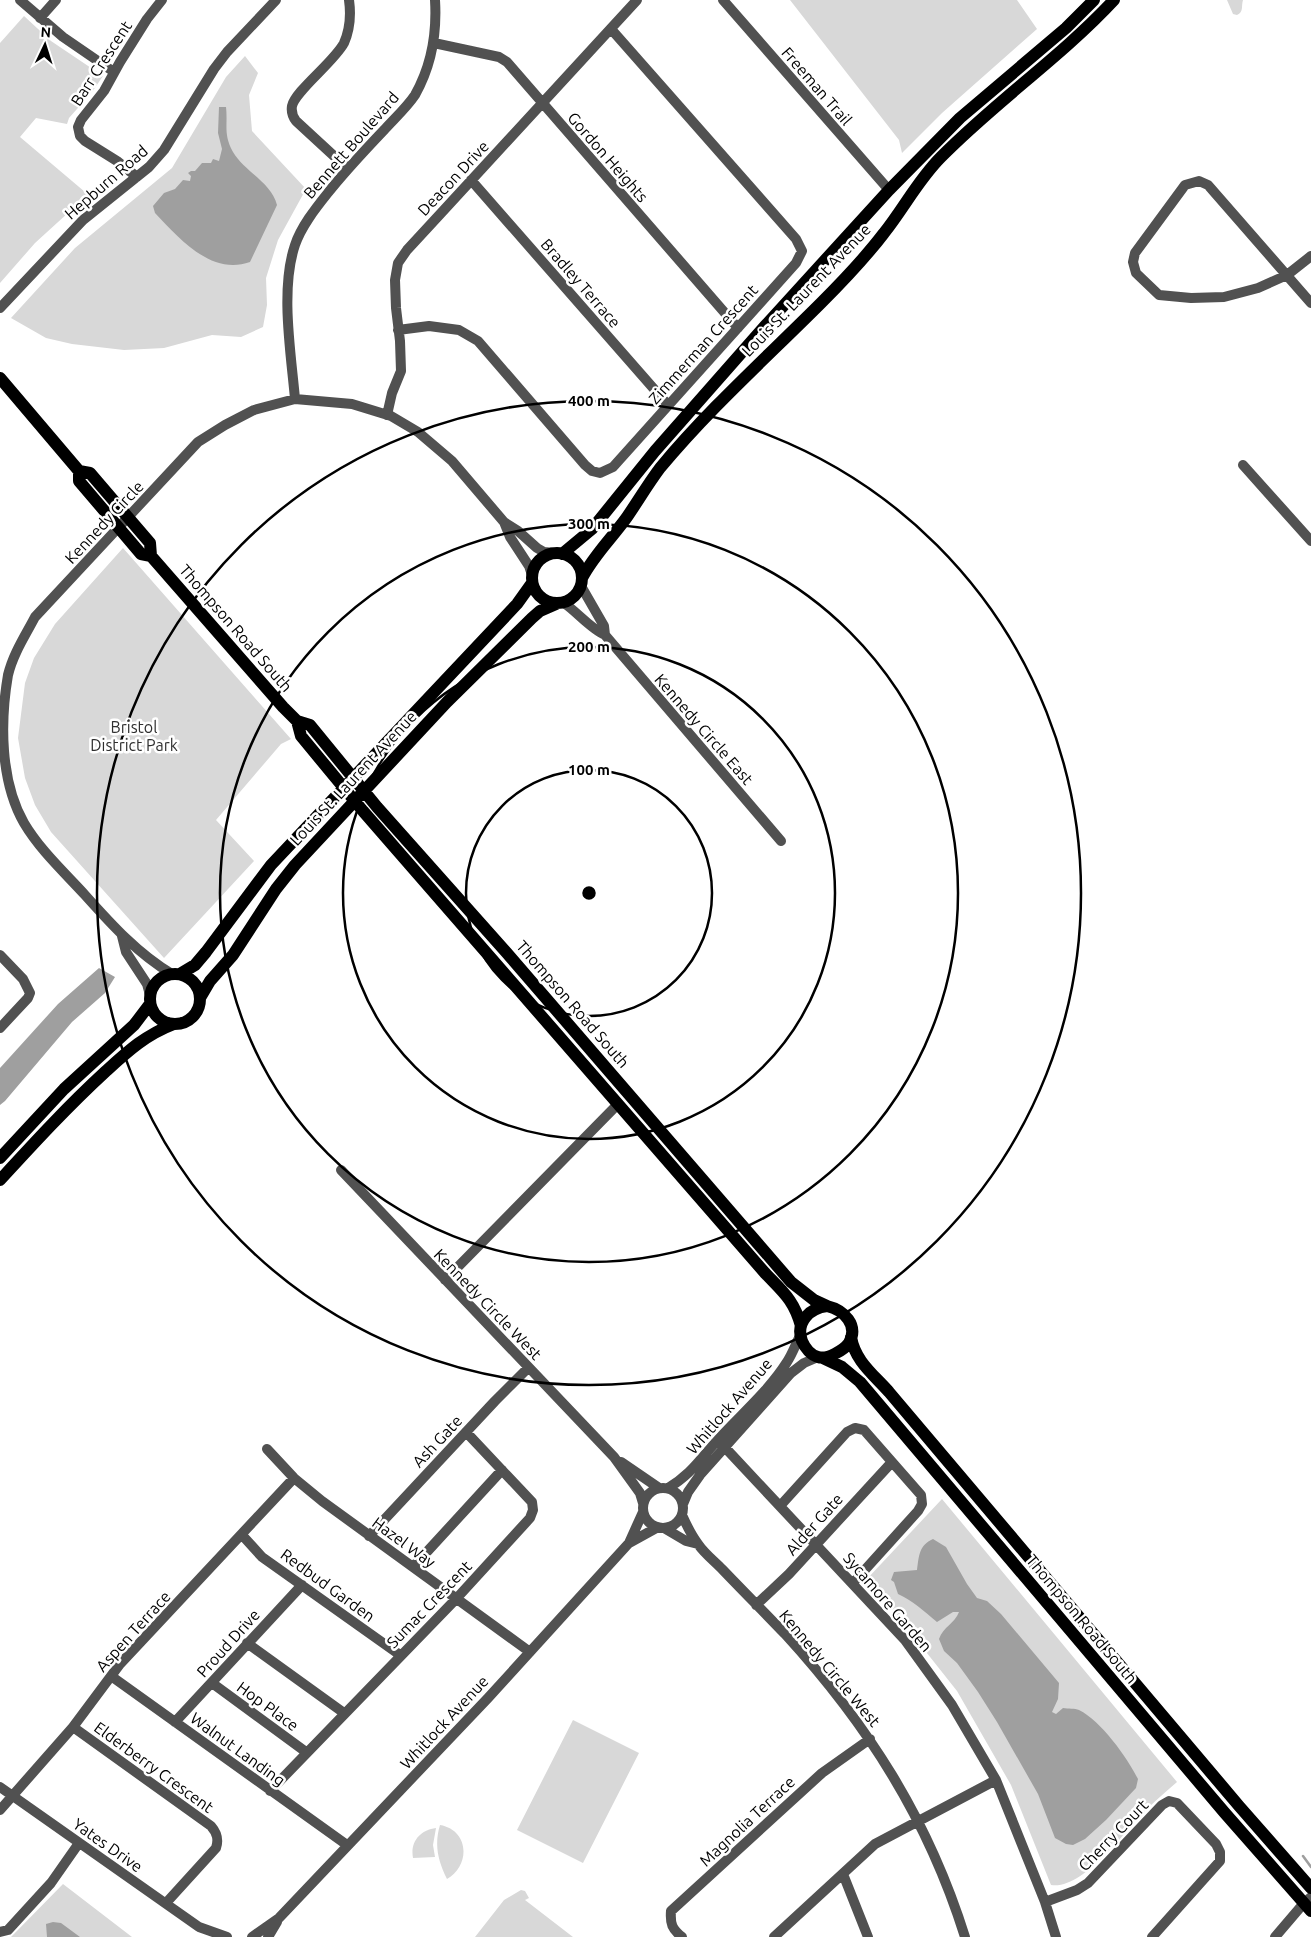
<svg xmlns="http://www.w3.org/2000/svg" width="1311" height="1937" viewBox="0 0 1311 1937" font-family="Ubuntu,sans-serif">
  <rect width="100%" height="100%" fill="#fff"/>
  <path fill="#d8d8d8" d="M 790,0 L 1017,0 L 1037,29 L 942,113 L 902,153 L 899,140 Z
    M 1227,0 L 1243,0 C 1241,6 1244,12 1237,15 L 1233,14 Z
    M 24,16 L 51,41 L 103,76 L 92,92 L 69,118 L 67,124 L 36,118 L 20,137 L 85,192 L 91,192 L 35,243 L 0,283 L 0,43 Z
    M 245,56 L 258,73 L 249,95 L 252,131 L 306,189 L 278,240 L 266,278 L 267,305 L 263,327 L 241,337 L 212,335 L 164,348 L 124,350 L 72,344 L 46,338 L 11,318 L 75,248 L 172,168 L 226,77 Z
    M 123,548 L 291,739 L 281,744 L 216,820 L 254,861 L 164,958 L 51,832 L 35,805 L 25,778 L 18,738 L 25,683 L 34,658 L 55,624 Z
    M 942,1499 L 1177,1782 C 1167,1791 1157,1799 1148,1808 C 1125,1830 1084,1890 1051,1885 L 1011,1785 L 957,1691 L 877,1590 L 866,1580 Z
    M 573,1720 L 639,1753 L 583,1863 L 517,1830 Z
    M 440,1825 C 469,1830 471,1865 447,1879 C 438,1861 434,1845 440,1825 Z
    M 436,1828 L 433,1845 L 435,1857 L 413,1858 C 410,1842 420,1830 436,1828 Z
    M 63,1884 L 132,1937 L 11,1937 Z
    M 521,1890 L 525,1891 L 529,1898 L 525,1900 L 573,1937 L 475,1937 L 504,1900 Z"/>
  <path fill="#9f9f9f" d="M 219,107 L 226,107 C 228,125 223,134 233,152 C 245,172 271,182 277,205 L 250,262 C 211,276 179,238 155,213 L 153,206 L 164,193 L 175,189 L 183,180 L 190,181 L 191,176 L 188,173 L 191,171 L 195,171 L 202,163 L 211,163 L 213,159 L 219,161 L 222,149 L 218,133 Z
    M 99,968 L 115,977 L 105,993 L 72,1022 L 5,1101 L 0,1105 L 0,1068 L 58,1004 Z
    M 933,1539 L 946,1547 L 967,1584 L 977,1598 L 987,1601 L 1001,1614 L 1059,1683 L 1058,1699 L 1052,1712 L 1056,1714 L 1063,1708 C 1068,1709 1075,1708 1079,1710 C 1101,1721 1127,1757 1138,1779 L 1136,1788 L 1106,1820 L 1085,1839 L 1073,1845 L 1066,1844 L 1055,1838 L 1038,1794 L 997,1722 L 978,1692 L 957,1663 L 944,1651 L 939,1639 C 943,1627 955,1623 959,1612 L 953,1612 L 937,1622 C 924,1611 913,1601 898,1594 L 894,1582 L 891,1580 L 894,1572 L 917,1570 C 919,1556 919,1545 933,1539 Z
    M 53,1922 L 61,1923 L 80,1937 L 47,1937 L 46,1924 Z"/>
  <g fill="none" stroke-linecap="round" stroke-linejoin="round">
    <path stroke="#9f9f9f" stroke-width="2.5" d="M 1303,1856 L 1311,1867"/>
    <path stroke="#515151" stroke-width="10" d="M 20,0 L 63,37 L 114,72
      M 723,0 L 889,190
      M 40,18 L 56,0
      M 434,43 L 499,57 L 507,62 L 738,328
      M 347,168 L 296,121 C 293,117 291,112 292,106 C 295,91 334,62 344,43 C 350,29 351,14 349,0
      M 137,177 L 117,161 L 85,141 L 80,136 L 78,127 L 81,120 L 104,91 L 120,62 L 147,19 L 162,0
      M 471,180 L 668,405
      M 1311,256 L 1287,275 L 1258,288 L 1224,297 L 1191,298 L 1159,295 L 1136,273 L 1133,262 L 1135,253 L 1185,185 L 1199,181 L 1208,185 L 1311,303
      M 0,308 L 83,220 L 149,167 L 164,150 L 214,69 L 227,52 L 276,0
      M 398,330 L 429,326 L 459,330 L 478,341 L 585,465 L 592,471 L 600,473 L 613,467 L 796,263 L 802,251 L 796,239 L 611,29
      M 295,399 C 291,353 280,289 295,245 C 301,227 315,209 327,194 C 345,171 365,150 385,129 C 395,118 407,107 415,95 C 432,65 437,33 435,0
      M 387,415 L 392,393 L 401,371 L 400,341 L 396,308 L 395,280 L 398,263 L 407,250 L 443,211 L 637,0
      M 1243,465 L 1311,541
      M 504,522 L 510,537 L 529,566 L 532,575
      M 564,603 C 577,612 591,629 605,635 L 604,626 L 581,586
      M 605,635 L 781,841
      M 122,936 L 126,952 L 147,984 L 150,995
      M 0,955 L 23,979 L 30,993 L 28,998 L 0,1028
      M 172,974 C 138,954 111,924 85,895 C 64,872 40,850 24,823 C 0,781 0,722 8,675 C 13,654 25,636 35,617 L 198,442 L 225,425 L 254,410 L 295,399 L 352,404 L 391,416 L 418,432 L 452,461 L 504,522 L 518,531 L 537,548 L 544,552 L 554,553
      M 341,1170 L 614,1457 L 640,1493 L 643,1503
      M 445,1280 L 618,1104
      M 718,1440 L 905,1640 L 952,1705 L 996,1780 L 1045,1902 L 1056,1937
      M 267,1449 L 294,1478 L 322,1501 L 530,1652
      M 621,1462 L 659,1488
      M 668,1488 C 689,1476 699,1461 715,1443 C 739,1416 768,1392 787,1362 C 793,1353 796,1343 801,1334
      M643 1508a20 20 0 1 1 40 0a20 20 0 1 1-40 0Z
      M 683,1504 L 688,1492 L 700,1475 L 791,1373 L 804,1363 L 818,1357
      M 780,1506 L 847,1432 L 855,1428 L 864,1430 L 921,1495 L 922,1504 L 918,1511 L 853,1583
      M 682,1515 C 686,1524 692,1536 698,1544 C 704,1553 714,1561 722,1569 C 743,1591 764,1612 785,1634 C 868,1725 928,1819 965,1937
      M 664,1528 L 686,1541 L 698,1544
      M 242,1535 L 262,1557 L 400,1655
      M 369,1536 L 495,1401 L 528,1368
      M 629,1543 L 643,1512
      M 413,1567 L 502,1470
      M 756,1605 L 789,1574 L 892,1462
      M 247,1643 L 344,1713
      M 111,1676 L 347,1845
      M 212,1683 L 306,1752
      M 175,1722 L 302,1585
      M 73,1727 L 211,1826 C 217,1833 219,1839 216,1848 L 166,1903
      M 0,1787 L 199,1927 L 227,1937
      M 270,1791 L 456,1599 L 530,1518 L 533,1510 L 532,1502 L 466,1432
      M 0,1810 L 73,1727 L 120,1664 L 294,1478
      M 843,1874 L 868,1937
      M 1045,1902 L 1077,1890 L 1088,1883 L 1162,1805 L 1169,1801 L 1177,1803 L 1216,1844 L 1220,1852 L 1220,1861 L 1152,1937
      M 0,1932 L 8,1930 L 51,1883 L 79,1843
      M 252,1937 L 279,1918 L 488,1698 L 629,1543 L 658,1527
      M 268,1937 L 277,1922
      M 682,1937 C 672,1929 670,1924 671,1911 L 822,1773 L 870,1739
      M 774,1937 L 875,1844 L 996,1780
      M 1275,1937 L 1304,1903 L 1311,1897"/>
    <path stroke="#000" stroke-width="12" d="M 0,378 L 79,471 L 90,473 L 150,543 L 151,556 L 283,707 L 297,721 L 310,725 L 377,807 L 506,952 L 791,1282 L 814,1300 L 827,1306
      M 79,471 L 79,481 L 141,554 L 151,556
      M532 578a25 25 0 1 1 50 0a25 25 0 1 1-50 0Z
      M 562,554 L 592,529 L 655,451 L 765,326 L 889,190 L 960,118 L 1066,28 L 1094,0
      M 582,578 C 594,555 612,538 627,517 C 638,501 648,484 660,468 C 709,409 766,358 821,303 C 843,281 865,258 884,233 C 904,208 918,180 941,157 C 996,101 1061,57 1114,0
      M 297,721 L 301,736 L 363,811 L 765,1273 C 783,1292 794,1300 801,1326
      M 180,974 L 195,965 L 206,952 L 271,865 L 517,604 L 532,583
      M150 999a25 25 0 1 1 50 0a25 25 0 1 1-50 0Z
      M 200,998 L 210,981 L 233,955 L 276,889 L 295,865 L 447,702 L 532,618 L 540,611 L 556,604
      M 0,1158 L 64,1089 L 134,1025 L 150,1004
      M 0,1180 C 34,1143 68,1106 105,1072 C 127,1052 145,1035 174,1024
      M 827,1306 C 844,1310 859,1325 849,1343 C 844,1350 827,1360 818,1357 C 811,1355 805,1348 802,1341 C 795,1322 810,1308 827,1306 Z
      M 851,1337 C 855,1361 873,1374 889,1392 L 1239,1806 L 1311,1888
      M 823,1358 L 842,1367 L 860,1382 L 1224,1812 L 1311,1911"/>
  </g>
  <g fill="none" stroke="#000" stroke-width="2.5">
    <circle cx="589" cy="893" r="123"/>
    <circle cx="589" cy="893" r="246"/>
    <circle cx="589" cy="893" r="369"/>
    <circle cx="589" cy="893" r="492"/>
  </g>
  <g text-anchor="middle" stroke-width="5" stroke-linejoin="round" paint-order="stroke">
    <g font-size="16" fill="#000" stroke="#fff">
      <text transform="translate(101 63) rotate(-57)" y="6">Barr Crescent</text>
      <text transform="translate(817 86) rotate(49)" y="6">Freeman Trail</text>
      <text transform="translate(351 145) rotate(-49)" y="6">Bennett Boulevard</text>
      <text transform="translate(608 157) rotate(49)" y="6">Gordon Heights</text>
      <text transform="translate(453 178) rotate(-47)" y="6">Deacon Drive</text>
      <text transform="translate(106 182) rotate(-41)" y="6">Hepburn Road</text>
      <text transform="translate(581 283) rotate(49)" y="6">Bradley Terrace</text>
      <text transform="translate(806 290) rotate(-46)" y="6">Louis St. Laurent Avenue</text>
      <text transform="translate(703 344) rotate(-48)" y="6">Zimmerman Crescent</text>
      <text transform="translate(104 522) rotate(-47)" y="6">Kennedy Circle</text>
      <text transform="translate(236 628) rotate(49)" y="6">Thompson Road South</text>
      <text transform="translate(704 729) rotate(49)" y="6">Kennedy Circle East</text>
      <text transform="translate(353 778) rotate(-47)" y="6">Louis St. Laurent Avenue</text>
      <text transform="translate(573 1004) rotate(49)" y="6">Thompson Road South</text>
      <text transform="translate(488 1304) rotate(46)" y="6">Kennedy Circle West</text>
      <text transform="translate(729 1406) rotate(-49)" y="6">Whitlock Avenue</text>
      <text transform="translate(437 1441) rotate(-47)" y="6">Ash Gate</text>
      <text transform="translate(814 1524) rotate(-48)" y="6">Alder Gate</text>
      <text transform="translate(404 1542) rotate(36)" y="6">Hazel Way</text>
      <text transform="translate(328 1585) rotate(36)" y="6">Redbud Garden</text>
      <text transform="translate(888 1602) rotate(49)" y="6">Sycamore Garden</text>
      <text transform="translate(429 1604) rotate(-46)" y="6">Sumac Crescent</text>
      <text transform="translate(1082 1619) rotate(50)" y="6">Thompson Road South</text>
      <text transform="translate(133 1631) rotate(-48)" y="6">Aspen Terrace</text>
      <text transform="translate(228 1643) rotate(-48)" y="6">Proud Drive</text>
      <text transform="translate(830 1668) rotate(50)" y="6">Kennedy Circle West</text>
      <text transform="translate(268 1706) rotate(36)" y="6">Hop Place</text>
      <text transform="translate(444 1722) rotate(-47)" y="6">Whitlock Avenue</text>
      <text transform="translate(238 1749) rotate(36)" y="6">Walnut Landing</text>
      <text transform="translate(154 1767) rotate(36)" y="6">Elderberry Crescent</text>
      <text transform="translate(747 1821) rotate(-43)" y="6">Magnolia Terrace</text>
      <text transform="translate(1113 1835) rotate(-46)" y="6">Cherry Court</text>
      <text transform="translate(108 1845) rotate(35)" y="6">Yates Drive</text>
    </g>
    <g font-size="16" fill="#2f2f2f" stroke="#fff">
      <text x="134" y="733">Bristol<tspan x="134" dy="18">District Park</tspan></text>
    </g>
  </g>
  <circle cx="589" cy="893" r="8" fill="#000" stroke="#fff" stroke-width="2.5"/>
  <g font-size="15" text-anchor="middle" font-weight="bold" fill="#000" stroke="#fff" stroke-width="5" stroke-linejoin="round" paint-order="stroke">
    <text x="589" y="406">400 m</text>
    <text x="589" y="529">300 m</text>
    <text x="589" y="652">200 m</text>
    <text x="589" y="775">100 m</text>
  </g>
  <g transform="translate(45 45) rotate(4)" stroke="#ffffff" stroke-width="4" paint-order="stroke">
  <path d="M0-4L9 19L0 12L-9 19Z" fill="#000000"/>
  <text y="-8" font-size="14" font-weight="bold" text-anchor="middle" fill="#000000">N</text>
  </g>
</svg>
